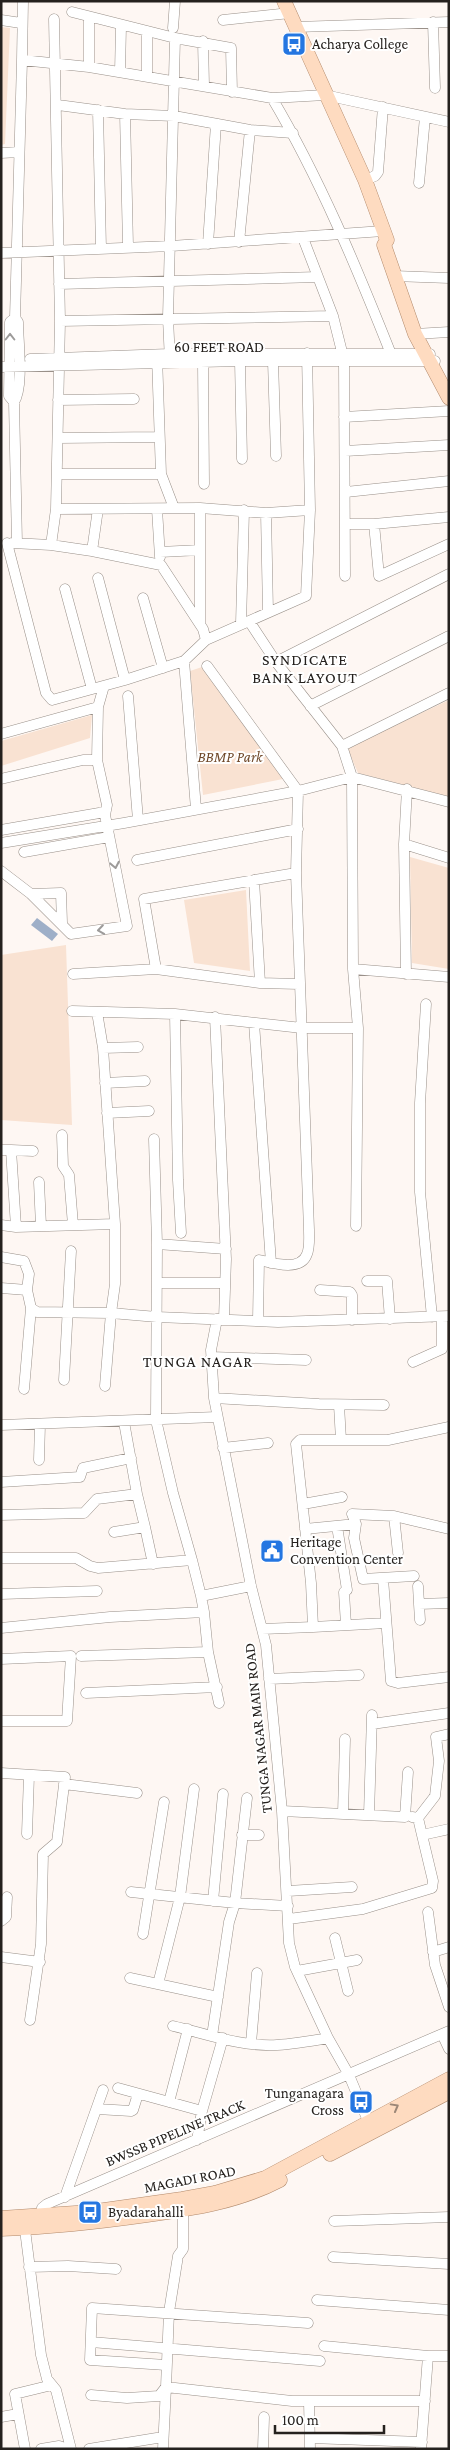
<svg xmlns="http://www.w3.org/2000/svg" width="450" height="2450" viewBox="0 0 450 2450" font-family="'Crimson Pro',serif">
  <rect width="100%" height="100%" fill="#fef7f3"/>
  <path fill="#f9e2d2" d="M 1,27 L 10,28 L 5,144 L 1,145 Z
    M 205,666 L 283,779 L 203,795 L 190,671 Z
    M 449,700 L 449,797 L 358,773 L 347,748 Z
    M 92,715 L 90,738 L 1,766 L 1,741 Z
    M 410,857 L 449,868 L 449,969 L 412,963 Z
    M 246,890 L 250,971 L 194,963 L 184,900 Z
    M 66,945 L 72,1125 L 1,1120 L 1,955 Z"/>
  <path fill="#9eafc8" d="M 37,918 L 58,934 L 52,941 L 31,925 Z"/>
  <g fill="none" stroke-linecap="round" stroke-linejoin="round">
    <g stroke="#999089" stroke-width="11">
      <path id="minor" d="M 72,12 L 175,38 L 231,48 L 232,92
        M 1,20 L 21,23
        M 223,20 L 290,13
        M 433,22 L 435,88
        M 296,27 L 449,22
        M 173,28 L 175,1
        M 203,41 L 204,86
        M 22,60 L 23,1
        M 89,67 L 89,18
        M 120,72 L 121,26
        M 147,76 L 147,31
        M 272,98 C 320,179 356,266 391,354
        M 58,105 L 125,114 L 174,116 L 250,130 L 293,133
        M 98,110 L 101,249
        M 125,114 L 128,246
        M 1,153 L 19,152
        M 365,180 L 375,176 L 378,172 L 383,107
        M 419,183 L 425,117
        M 303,238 L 333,316 L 344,360 L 345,576
        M 239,242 L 250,130
        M 208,244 L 216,124
        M 1,253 L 171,246 L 383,231
        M 394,276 L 449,278
        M 59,284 L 318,277
        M 15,318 L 22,60 L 89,67 L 272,98 L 325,95 L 449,122
        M 60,321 L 333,316
        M 415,334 L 449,332
        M 157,356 L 161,474 L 174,508
        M 30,359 L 169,354 L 430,354
        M 170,361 L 168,318 L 175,38
        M 240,361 L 242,459
        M 273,361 L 276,456
        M 203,362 L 204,484
        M 1,367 L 240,361 L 435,361
        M 58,400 L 134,399
        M 14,402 L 9,396 L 10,322 L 15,318 L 18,322 C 18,341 24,387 14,402 L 17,543
        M 344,417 L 449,411
        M 58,438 L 159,437
        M 345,451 L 449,445
        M 57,474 L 161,474
        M 346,492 L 449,481
        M 56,509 L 200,508 L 266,513 L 310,510
        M 157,509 L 160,557
        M 266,513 L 268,612
        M 346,524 L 374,524 L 449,517
        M 374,524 L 379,576 L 449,544
        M 7,543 L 46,693 L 52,700 L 125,680 L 184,661 L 206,640 L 306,596 L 310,510 L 307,353
        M 12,543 L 51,545 L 92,551 L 161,565 L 203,629 L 206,640
        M 51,545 L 56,509 L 60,321 L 54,19
        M 200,550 L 200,624
        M 92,551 L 98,509
        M 160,552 L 200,550 L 200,508
        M 98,578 L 125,680
        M 65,589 L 92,689
        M 143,598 L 163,668
        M 249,621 L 276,662
        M 241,624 L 244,510
        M 184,661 L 196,809
        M 207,666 L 298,791 L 296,873 L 309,1230 C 309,1237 310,1247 307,1254 C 301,1272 272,1263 259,1260 L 258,1321
        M 128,696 L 138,820
        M 310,706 L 449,636
        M 1,734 L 98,707 L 104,686
        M 342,746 L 449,693
        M 97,760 L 98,707
        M 1,779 L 83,760 L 97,760 L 107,805 L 105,815 L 127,926 L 71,934 L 31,894 L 1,871
        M 1,830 L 105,812
        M 1,843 L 124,823 L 298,791 L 352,777 L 449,802
        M 404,844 L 449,858
        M 24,852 L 109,837
        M 137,860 L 298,829
        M 254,880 L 260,983
        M 31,894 L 61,893 L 62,923
        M 156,969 L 144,899 L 296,873
        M 353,969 L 449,977
        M 73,974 L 156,969 L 260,983 L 299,984
        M 406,974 L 404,844 L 407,789
        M 426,1004 L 420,1103 L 420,1192 L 432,1317
        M 72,1011 L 175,1014 L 302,1028 L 358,1028
        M 97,1012 L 103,1048 L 115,1224 L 115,1284 L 111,1313 L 105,1386
        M 175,1014 L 178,1180 L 181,1233
        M 215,1017 L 226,1259 L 224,1319
        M 254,1023 L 271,1263
        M 103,1048 L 138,1047
        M 105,1083 L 145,1081
        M 107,1113 L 149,1111
        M 62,1135 L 63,1166 L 69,1175 L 73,1225
        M 154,1139 L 157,1244
        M 1,1150 L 11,1150 L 16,1227 L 115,1224
        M 11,1150 L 33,1151
        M 39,1182 L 41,1226
        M 1,1225 L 16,1227
        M 356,1226 L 358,1028 L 353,969 L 352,777 L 342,746 L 276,662 L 449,574
        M 1,1257 L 24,1261 L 29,1274 L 27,1290
        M 367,1281 L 387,1281 L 390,1319
        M 158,1283 L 225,1283
        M 1,1288 L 27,1290 L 31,1308 L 37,1312 L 111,1313 L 157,1317 L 278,1322 L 449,1316
        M 320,1290 L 350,1292 L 352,1295 L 352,1320
        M 217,1319 L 211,1350 L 214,1398 L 251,1586 L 266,1645 L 282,1811 L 289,1943 L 295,1967 L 328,2038 L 349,2075 L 371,2128
        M 211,1357 L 306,1360
        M 413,1362 L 442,1349 L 442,1317
        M 64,1380 L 71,1251
        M 24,1389 L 31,1308
        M 214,1398 L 319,1404 L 384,1405
        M 1,1425 L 217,1417
        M 341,1440 L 388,1440 L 449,1427
        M 223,1448 L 268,1443
        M 39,1460 L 40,1424
        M 1,1482 L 80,1477 L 83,1468 L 131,1458
        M 137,1494 L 145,1527
        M 303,1504 L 342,1497
        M 1,1515 L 84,1513 L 97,1499 L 137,1494 L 124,1422
        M 394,1516 L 398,1553
        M 337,1526 L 347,1590 L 344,1592 L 346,1625
        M 305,1529 L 356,1524
        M 114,1532 L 145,1527 L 153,1564
        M 1,1558 L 76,1558 L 90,1566 L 98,1568 L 192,1560 L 201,1596 L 251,1586
        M 192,1560 L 173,1493 L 156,1420 L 157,1244 L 226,1249
        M 414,1576 L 363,1579 L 354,1538 L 356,1524 L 352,1514 L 394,1516 L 449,1529
        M 383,1579 L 391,1681 L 398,1683 L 449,1677
        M 418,1586 L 419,1604
        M 1,1594 L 97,1591
        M 201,1596 L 204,1612 L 208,1652 L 219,1703
        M 420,1620 L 419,1604 L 449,1603
        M 313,1627 L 386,1623
        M 1,1628 L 110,1617 L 204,1612
        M 262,1629 L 313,1627 L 311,1583 L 296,1444 L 300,1440 L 341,1440 L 339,1405
        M 81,1656 L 208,1652
        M 1,1659 L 71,1656 L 67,1721 L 1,1721
        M 269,1679 L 359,1675
        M 86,1693 L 217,1687
        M 372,1724 L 449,1713
        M 1,1773 L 65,1777 L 57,1842 L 43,1854 L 41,1944 L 30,2020
        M 64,1784 L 137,1793
        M 282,1811 L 405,1817 L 408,1772
        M 343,1814 L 345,1739
        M 369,1815 L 372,1715
        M 412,1817 L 418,1818 L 422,1835 L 449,1829
        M 418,1818 L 435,1796 L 439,1761 L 436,1737 L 449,1734
        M 27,1834 L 29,1775
        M 242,1835 L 259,1835
        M 288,1891 L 352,1887
        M 131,1892 L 235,1903 L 288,1906
        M 213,1901 L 223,1794
        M 428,1912 L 435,1965 L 449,2007
        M 289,1919 L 363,1909 L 432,1888 L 433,1881 L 422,1835
        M 1,1921 L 6,1917 L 7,1897
        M 143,1934 L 164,1802
        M 335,1938 L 348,1991
        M 433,1952 L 449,1947
        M 1,1957 L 40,1962
        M 297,1971 L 357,1960
        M 130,1978 L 218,1997
        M 158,1984 L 180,1897 L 194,1789
        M 173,2026 C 207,2034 242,2047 277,2045 C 294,2044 311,2041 328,2038
        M 442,2034 L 449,2049
        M 212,2036 L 229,1922 L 235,1903 L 247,1798
        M 251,2043 L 257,1973
        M 118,2088 L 202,2111 L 197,2140
        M 169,2102 L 188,2029
        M 97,2109 L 131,2111 L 133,2110 L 138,2094
        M 202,2111 L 223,2038
        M 65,2197 L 103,2090
        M 40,2220 L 42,2208 L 47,2204 L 449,2031
        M 334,2221 L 449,2217
        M 24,2222 L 41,2355 L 47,2379 L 56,2390 L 71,2449
        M 333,2257 L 449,2264
        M 29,2267 L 68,2266 L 116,2269
        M 317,2300 L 449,2310
        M 91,2342 L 320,2361
        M 324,2346 L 428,2356 L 449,2356
        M 166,2365 L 90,2360 L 92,2308 L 308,2323
        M 91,2395 L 127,2398 L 159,2396 L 166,2387 L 169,2312 L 178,2256 L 183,2249 L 183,2210
        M 309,2401 L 310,2449
        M 1,2417 L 18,2414
        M 310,2438 L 422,2442
        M 421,2448 L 428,2356
        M 25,2449 L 15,2394 L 52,2385
        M 41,2449 L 59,2446 L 68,2449
        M 89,2449 L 163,2437
        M 163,2449 L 166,2387 L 292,2401 L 425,2401
        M 263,2449 L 264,2417"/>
    </g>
    <g stroke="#b28a6c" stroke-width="15">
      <path id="major" d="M 284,1 L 365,180 L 387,240
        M 387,240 L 384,245 L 415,334 L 449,398
        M 330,2154 L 449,2092
        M 1,2218 L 90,2212 L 182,2199 L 215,2193 L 265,2178 L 449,2079
        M 1,2229 C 50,2227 98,2222 147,2215 C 192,2209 238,2202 280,2180"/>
    </g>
    <use href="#minor" stroke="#fff" stroke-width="10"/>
    <use href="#major" stroke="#fedbc0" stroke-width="14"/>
  </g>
  <defs><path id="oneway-chevron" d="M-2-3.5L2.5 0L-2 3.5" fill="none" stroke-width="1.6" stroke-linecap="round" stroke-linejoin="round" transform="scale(1.25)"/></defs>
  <g stroke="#9d9b9a">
    <use href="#oneway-chevron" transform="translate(10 337) rotate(-90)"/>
    <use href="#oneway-chevron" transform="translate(115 865) rotate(79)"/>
    <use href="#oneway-chevron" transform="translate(101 930) rotate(172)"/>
  </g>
  <use stroke="#9c8777" href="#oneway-chevron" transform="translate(395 2107) rotate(-29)"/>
  <defs>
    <g id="bus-square" transform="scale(1.25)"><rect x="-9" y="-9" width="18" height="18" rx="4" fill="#2476e1" stroke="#fff"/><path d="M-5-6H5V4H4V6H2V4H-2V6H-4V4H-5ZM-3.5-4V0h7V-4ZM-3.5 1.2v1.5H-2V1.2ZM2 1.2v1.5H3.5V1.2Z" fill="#fff"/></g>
    <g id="civic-square" transform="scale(1.25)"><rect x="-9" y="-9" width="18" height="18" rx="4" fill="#2476e1" stroke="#fff"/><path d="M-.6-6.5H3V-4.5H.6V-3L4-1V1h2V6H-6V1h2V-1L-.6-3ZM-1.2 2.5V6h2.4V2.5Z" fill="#fff"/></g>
  </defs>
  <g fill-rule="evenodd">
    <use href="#bus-square" x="294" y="44"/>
    <use href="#civic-square" x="272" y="1551"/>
    <use href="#bus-square" x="361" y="2102"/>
    <use href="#bus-square" x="90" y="2212"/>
  </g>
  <g text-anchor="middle" stroke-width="4" stroke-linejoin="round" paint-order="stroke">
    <g font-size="15" fill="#25211e" stroke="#fff" text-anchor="start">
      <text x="312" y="49">Acharya College</text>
      <text x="290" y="1547">Heritage<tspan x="290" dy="17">Convention Center</tspan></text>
      <text x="344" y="2098" text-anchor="end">Tunganagara<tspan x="344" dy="17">Cross</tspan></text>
      <text x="108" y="2217">Byadarahalli</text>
    </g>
    <g font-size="15" fill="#25211e" stroke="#fff">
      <text x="219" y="352">60 FEET ROAD</text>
      <text transform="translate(258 1728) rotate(-96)" y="5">TUNGA NAGAR MAIN ROAD</text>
      <text transform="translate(175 2133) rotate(-23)" y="5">BWSSB PIPELINE TRACK</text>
      <text transform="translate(190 2179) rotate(-11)" y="5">MAGADI ROAD</text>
    </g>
    <g font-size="15" font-style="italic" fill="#70492a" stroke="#fff">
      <text x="230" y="762">BBMP Park</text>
    </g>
    <g font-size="16" letter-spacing="1" fill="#25211e" stroke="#fff">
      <text x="305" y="665">SYNDICATE<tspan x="305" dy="18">BANK LAYOUT</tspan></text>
      <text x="198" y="1367">TUNGA NAGAR</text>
    </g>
  </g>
  <rect width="450" height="2450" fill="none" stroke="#25211e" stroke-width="5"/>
  <path d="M275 2425v8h109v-8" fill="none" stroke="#25211e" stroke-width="2.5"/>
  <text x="282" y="2425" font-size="15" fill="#25211e" stroke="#ffffff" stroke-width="4" paint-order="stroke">100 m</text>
</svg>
